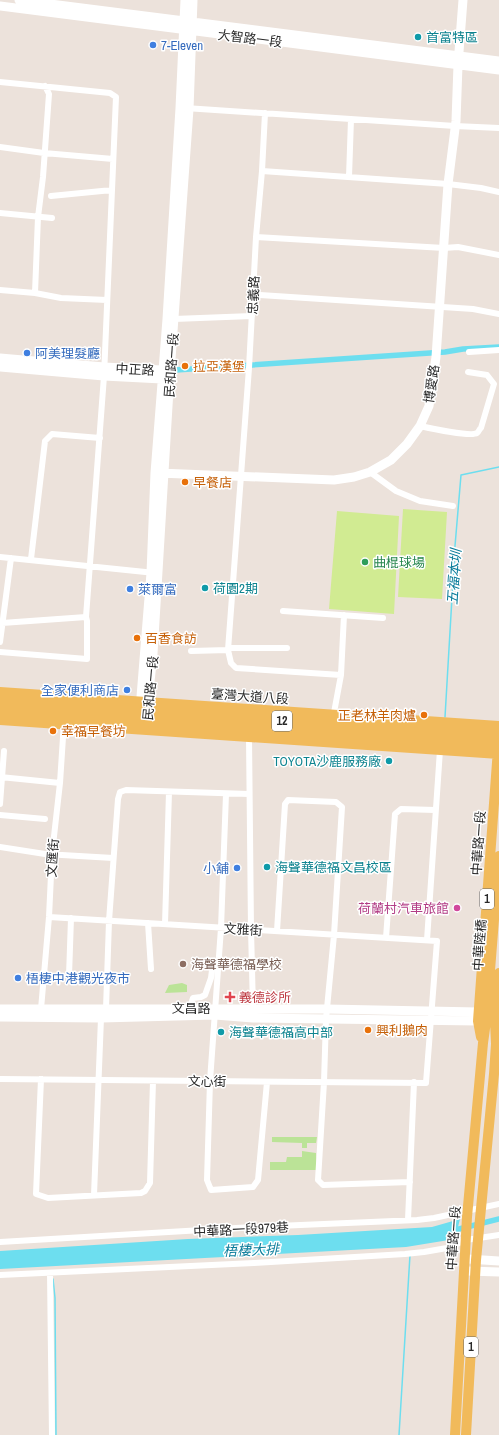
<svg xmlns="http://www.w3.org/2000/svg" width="499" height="1435" viewBox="0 0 499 1435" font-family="'Archivo Narrow','Noto Sans TC',sans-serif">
  <rect width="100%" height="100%" fill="#ece2db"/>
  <path fill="#bbe397" d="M 182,983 L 187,985 L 187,992 L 165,993 L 169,985 Z
    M 272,1137 L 317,1137 L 316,1143 L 306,1143 L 307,1143 L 307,1148 L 302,1148 L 302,1143 L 272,1142 Z
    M 302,1151 L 316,1153 L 317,1170 L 270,1170 L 270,1162 L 286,1162 L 287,1157 L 302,1157 Z"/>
  <path fill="#d1eb92" d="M 403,509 L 447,512 L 442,599 L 398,597 Z
    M 337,511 L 399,516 L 394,614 L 329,609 Z"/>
  <path fill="#6ddeef" d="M 460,1219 L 455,1239 L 406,1247 L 0,1269 L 0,1251 L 188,1239 L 298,1235 L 432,1227 Z"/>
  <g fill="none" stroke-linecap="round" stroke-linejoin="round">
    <path stroke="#6ddeef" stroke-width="1.5" d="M 445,717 L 455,546 L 461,475 L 499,467
      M 53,1279 L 55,1298 L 56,1435
      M 399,1435 L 410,1255"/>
    <path stroke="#6ddeef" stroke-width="5.5" d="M 176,370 L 445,352 L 463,349 L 499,347
      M 451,1231 L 499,1219"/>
    <path stroke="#fff" stroke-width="6" d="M 0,82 L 110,93 L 116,97 L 104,376 L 86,617 L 87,621 L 87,659 L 0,652
      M 185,108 L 455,126 L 499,128
      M 265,113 L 262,171 L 256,237 L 249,368 L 228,650 L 231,663 L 236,668 L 341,675
      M 0,147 L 44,153 L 113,159
      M 262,171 L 448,184 L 481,188 L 499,192
      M 349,177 L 351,119
      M 51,196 L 112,190
      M 0,213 L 52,218
      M 256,237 L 444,248 L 458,247 L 499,255
      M 0,290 L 35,293 L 61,298 L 107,300
      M 35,293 L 38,217 L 43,177 L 49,94 L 45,86
      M 260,295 L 473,309 L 499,314
      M 174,319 L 252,316
      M 469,352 L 499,350
      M 420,426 C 429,428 471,437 477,433 C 479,432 479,429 481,428 L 494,384 L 487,375 L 468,372
      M 370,472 L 396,491 L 420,501 L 453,506
      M 0,557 L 155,573
      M 31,559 L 45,441 L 52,434 L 100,438
      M 283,611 L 383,618
      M 2,623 L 86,617
      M 0,642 L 11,558
      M 229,648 L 287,648
      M 191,651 L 228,650
      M 333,718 L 341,675 L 344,615
      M 251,735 L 249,737 L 251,929 L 253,1009
      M 0,777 L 60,783
      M 226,794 L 221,928 L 210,1081 L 207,1180 L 211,1190 L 253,1187 L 258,1180 L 267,1082
      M 0,804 L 4,751
      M 0,815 L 45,819
      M 0,847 L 45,854 L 113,858
      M 148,923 L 151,969
      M 165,924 L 169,792
      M 277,931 L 285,804 L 288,800 L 336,802 L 342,807 L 334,935 L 326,1019 L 324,1082 L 318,1180 L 323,1185 L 410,1182
      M 386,938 L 395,814 L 401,809 L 435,810
      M 427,940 L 440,750
      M 69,976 L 71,918
      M 192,1001 L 193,998 L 201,997 L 205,995 L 211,978 L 212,970
      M 42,1011 L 41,1009 L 49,917 L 52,854 L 60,783 L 64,722
      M 0,1079 L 426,1083 L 437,941 L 49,917
      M 41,1079 L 36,1194 L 48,1198 L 141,1193 L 145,1191 L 150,1183 L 153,1081
      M 94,1195 L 101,1018 L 106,1009 L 109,921 L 118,799 L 120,792 L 126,790 L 249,794
      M 408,1220 L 414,1082
      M 0,1242 L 253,1227 L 417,1220 L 434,1218 L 499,1204
      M 50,1273 L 52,1435
      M 0,1275 L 254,1263 L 405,1254 L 424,1252 L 447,1248 L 466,1240 L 499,1235"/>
    <path stroke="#fff" stroke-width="9" d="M 19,0 L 499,61
      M 0,6 L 499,70
      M 0,358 L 104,367 L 162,370 L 167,372
      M 0,367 L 104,376 L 162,379 L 166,376
      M 159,473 L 334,480 L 354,477 L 370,472 L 391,460 L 407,444 L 420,426 L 429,406 L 436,357 L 448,184 L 456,121 L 458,65 L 463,0
      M 140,709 L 151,573 L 155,473 L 167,319 L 180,108 L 185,0
      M 147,709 L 153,654 L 170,373 L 189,109 L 193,0
      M 0,1009 L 327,1009 L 478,1012
      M 0,1017 L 101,1018 L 215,1015 L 253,1018 L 478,1021
      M 468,1259 L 499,1261
      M 468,1271 L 499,1272"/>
    <path stroke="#f1ba5b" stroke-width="10" d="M 0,692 L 499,726
      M 0,701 L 499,735
      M 0,711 L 499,745
      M 0,720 L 499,754
      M 481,1037 L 478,1021 L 498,749
      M 455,1435 L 467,1217 L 483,1043 L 486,1021 L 499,856
      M 466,1435 L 476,1260 L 494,1074 L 496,1044 L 495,1022 L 499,973"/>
  </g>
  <g fill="#0f9aa8" stroke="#fff" stroke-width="1.5">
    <circle cx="418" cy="37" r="4"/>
    <circle cx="205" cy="588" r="4"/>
    <circle cx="389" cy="761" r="4"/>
    <circle cx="267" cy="867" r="4"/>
    <circle cx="221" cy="1032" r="4"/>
  </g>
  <g fill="#3f7fe0" stroke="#fff" stroke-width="1.5">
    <circle cx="153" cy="45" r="4"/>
    <circle cx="27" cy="353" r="4"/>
    <circle cx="130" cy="589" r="4"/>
    <circle cx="127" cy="690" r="4"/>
    <circle cx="237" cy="868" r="4"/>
    <circle cx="18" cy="978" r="4"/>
  </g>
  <g fill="#e8710a" stroke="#fff" stroke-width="1.5">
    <circle cx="185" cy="366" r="4"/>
    <circle cx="185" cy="482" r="4"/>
    <circle cx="137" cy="638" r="4"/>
    <circle cx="424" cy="715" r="4"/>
    <circle cx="53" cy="731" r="4"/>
    <circle cx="368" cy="1030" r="4"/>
  </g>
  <circle fill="#2e9e5b" stroke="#fff" stroke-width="1.5" cx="365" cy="562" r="4"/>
  <circle fill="#d1479c" stroke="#fff" stroke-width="1.5" cx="457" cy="908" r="4"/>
  <circle fill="#8d6e63" stroke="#fff" stroke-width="1.5" cx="183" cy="964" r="4"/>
  <path fill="#e0444e" stroke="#fff" stroke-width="1.5" d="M228 991h4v4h4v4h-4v4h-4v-4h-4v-4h4z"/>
  <g text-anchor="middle" stroke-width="3" stroke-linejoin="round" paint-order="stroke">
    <g fill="#fff" stroke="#696969" stroke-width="1">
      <rect x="272" y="711" width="20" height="20" rx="3"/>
      <rect x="480" y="889" width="14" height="20" rx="3"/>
      <rect x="464" y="1337" width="14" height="20" rx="3"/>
    </g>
    <g font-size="12" font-weight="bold" fill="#292929">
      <text x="282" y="725">12</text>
      <text x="487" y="903">1</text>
      <text x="471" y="1351">1</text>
    </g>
    <g font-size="13" fill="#0d838f" stroke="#fff" text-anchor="start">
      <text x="426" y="42">首富特區</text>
      <text x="213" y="593">荷園2期</text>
      <text x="381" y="766" text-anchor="end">TOYOTA沙鹿服務廠</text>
      <text x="275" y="872">海聲華德福文昌校區</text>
      <text x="229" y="1037">海聲華德福高中部</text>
    </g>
    <g font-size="13" fill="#292929" stroke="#fff">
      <text transform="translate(250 38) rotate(7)" y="5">大智路一段</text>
      <text transform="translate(253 295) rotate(-87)" y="5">忠義路</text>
      <text transform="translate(171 365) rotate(-86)" y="5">民和路一段</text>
      <text transform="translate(135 369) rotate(3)" y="5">中正路</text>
      <text transform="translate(431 384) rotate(-81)" y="5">博愛路</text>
      <text transform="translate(150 688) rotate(-85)" y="5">民和路一段</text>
      <text transform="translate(250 696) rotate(4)" y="5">臺灣大道八段</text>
      <text transform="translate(478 843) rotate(-86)" y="5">中華路一段</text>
      <text transform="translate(52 858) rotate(-86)" y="5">文匯街</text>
      <text transform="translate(243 929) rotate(4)" y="5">文雅街</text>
      <text transform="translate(479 945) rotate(-86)" y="5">中華陸橋</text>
      <text x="191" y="1013">文昌路</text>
      <text x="207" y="1086">文心街</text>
      <text transform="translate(241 1229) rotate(-3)" y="5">中華路一段979巷</text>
      <text transform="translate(453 1238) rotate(-86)" y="5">中華路一段</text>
    </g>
    <g font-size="13" fill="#366cbe" stroke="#fff" text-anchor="start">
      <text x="161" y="50">7-Eleven</text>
      <text x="35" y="358">阿美理髮廳</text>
      <text x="138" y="594">萊爾富</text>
      <text x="119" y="695" text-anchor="end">全家便利商店</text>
      <text x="229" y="873" text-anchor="end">小舖</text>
      <text x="26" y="983">梧棲中港觀光夜市</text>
    </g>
    <g font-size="13" fill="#c56008" stroke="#fff" text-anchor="start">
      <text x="193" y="371">拉亞漢堡</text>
      <text x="193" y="487">早餐店</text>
      <text x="145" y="643">百香食訪</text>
      <text x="416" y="720" text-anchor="end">正老林羊肉爐</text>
      <text x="61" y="736">幸福早餐坊</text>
      <text x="376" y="1035">興利鵝肉</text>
    </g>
    <g font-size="13" fill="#27864d" stroke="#fff" text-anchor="start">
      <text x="373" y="567">曲棍球場</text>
    </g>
    <g font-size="13" fill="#b23c85" stroke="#fff" text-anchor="end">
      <text x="449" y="913">荷蘭村汽車旅館</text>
    </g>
    <g font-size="13" fill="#785e54" stroke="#fff" text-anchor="start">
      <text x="191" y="969">海聲華德福學校</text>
    </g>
    <g font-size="13" fill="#be3a42" stroke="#fff" text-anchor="start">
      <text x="239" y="1002">義德診所</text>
    </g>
    <g font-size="14" font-style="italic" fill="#0c7d9b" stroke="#fff">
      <text transform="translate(454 577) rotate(-86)" y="5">五福本圳</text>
      <text transform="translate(251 1250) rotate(-2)" y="5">梧棲大排</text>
    </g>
  </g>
</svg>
